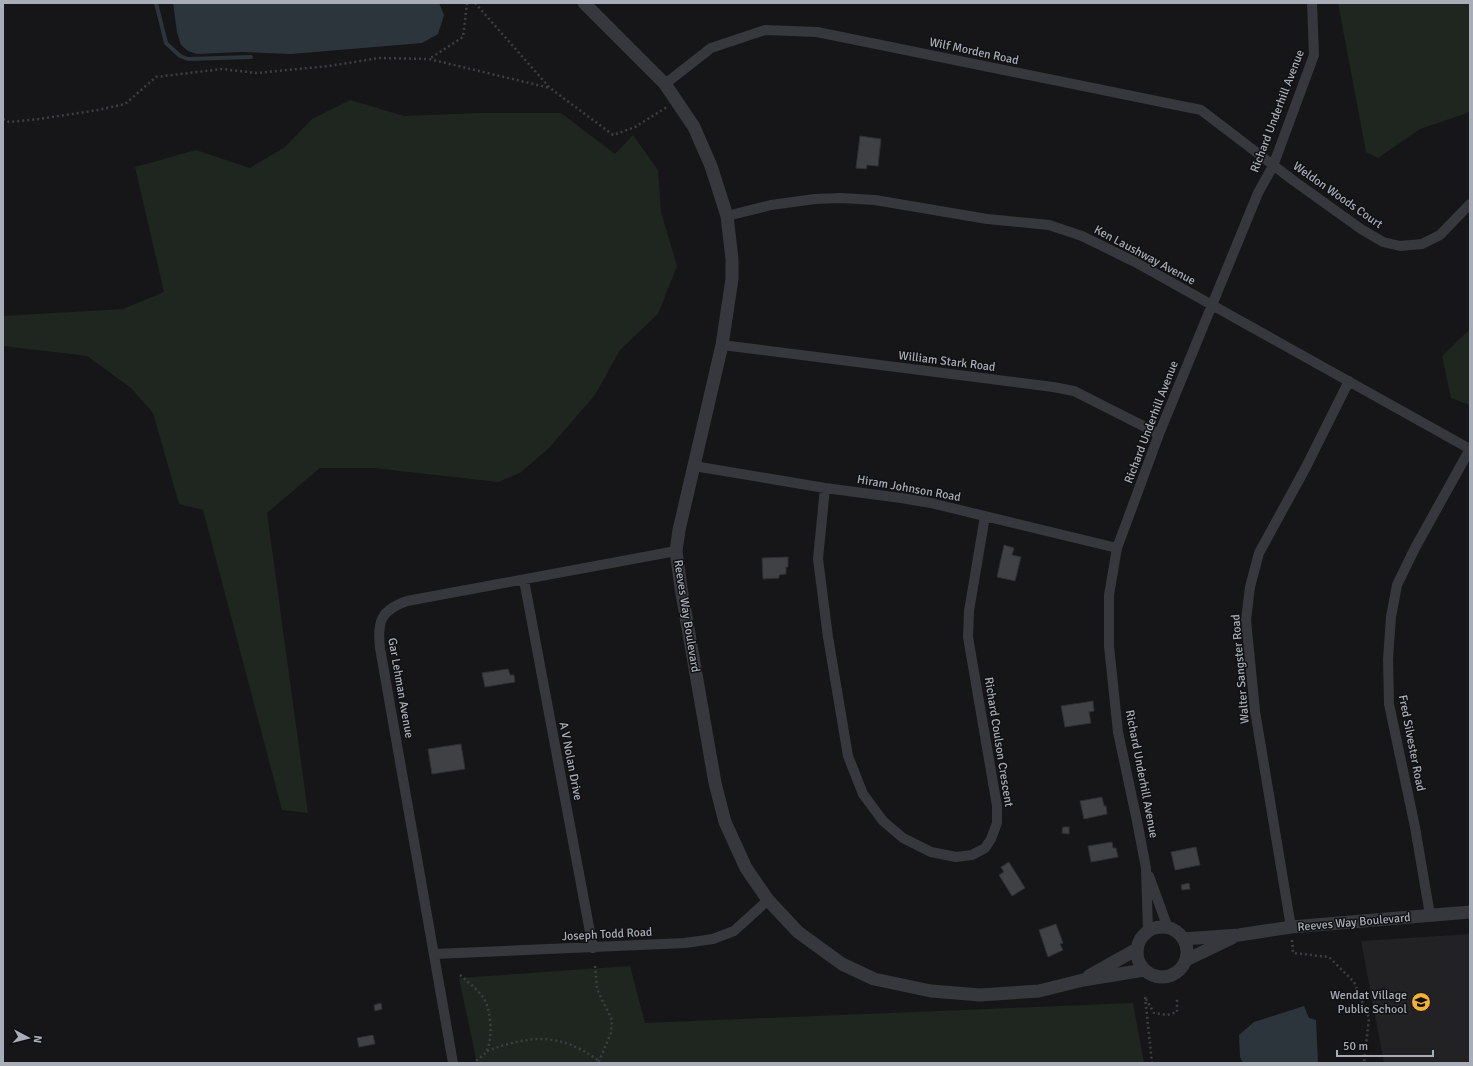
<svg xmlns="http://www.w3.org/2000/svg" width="1473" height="1066" viewBox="0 0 1473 1066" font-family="Signika,sans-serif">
  <rect width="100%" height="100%" fill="#161618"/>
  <path fill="#222225" d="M 1470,934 L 1470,1063 L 1384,1063 L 1361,941 Z"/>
  <path fill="#1e261f" d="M 1338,3 L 1470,3 L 1470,112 L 1420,129 L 1378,158 L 1366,152 Z
    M 350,100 L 404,116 L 480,113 L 561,113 L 615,154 L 633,135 L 658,170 L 661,212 L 677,266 L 658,314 L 620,350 L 595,395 L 548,449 L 520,473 L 498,482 L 373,468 L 320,468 L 267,513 L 308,813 L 282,810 L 203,510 L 179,504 L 153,413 L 131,388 L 87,356 L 3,346 L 3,316 L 123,309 L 164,292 L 135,167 L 196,150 L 250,168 L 285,147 L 312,119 Z
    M 1470,329 L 1470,405 L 1451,398 L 1442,356 Z
    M 630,966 L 645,1023 L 1133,1003 L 1144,1063 L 477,1063 L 459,978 Z"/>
  <path fill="#2c353c" d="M 173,3 L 439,3 L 444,15 L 438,34 L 422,43 L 291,54 L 242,52 L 197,54 L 188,51 L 181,45 L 177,32 Z
    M 1304,1006 L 1309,1018 L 1316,1020 L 1318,1063 L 1243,1063 L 1240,1057 L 1239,1035 L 1254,1022 Z"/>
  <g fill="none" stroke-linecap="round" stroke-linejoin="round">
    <path stroke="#2c353c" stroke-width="4" d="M 156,3 L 166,43 L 180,56 L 188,59 L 251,57"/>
  </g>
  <path fill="#404145" stroke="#303034" d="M 860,136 L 881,139 L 878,166 L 867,165 L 866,169 L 856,168 Z
    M 1004,545 L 1014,548 L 1012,555 L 1021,557 L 1015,581 L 997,577 Z
    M 788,557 L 788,567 L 786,567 L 786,574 L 779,575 L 779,578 L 763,579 L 762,558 Z
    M 508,669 L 510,675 L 514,675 L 515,682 L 485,687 L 482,673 Z
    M 1093,701 L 1094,711 L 1089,712 L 1091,723 L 1065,727 L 1061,706 Z
    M 461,744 L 465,769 L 432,774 L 428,749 Z
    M 1102,797 L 1104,806 L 1106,806 L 1107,814 L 1084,819 L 1080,801 Z
    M 1063,827 L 1069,827 L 1069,834 L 1062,833 Z
    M 1112,842 L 1113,848 L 1116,848 L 1118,857 L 1091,862 L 1088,846 Z
    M 1196,847 L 1200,865 L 1175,870 L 1171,852 Z
    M 1009,862 L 1025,888 L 1012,896 L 999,875 L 1004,872 L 1001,867 Z
    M 1189,883 L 1190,889 L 1182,890 L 1181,885 Z
    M 1056,924 L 1063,943 L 1060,944 L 1063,950 L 1048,957 L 1039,930 Z
    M 381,1003 L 382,1009 L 375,1011 L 374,1005 Z
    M 373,1035 L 375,1044 L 359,1047 L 357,1038 Z"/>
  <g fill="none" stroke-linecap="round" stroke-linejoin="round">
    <path stroke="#3d3f44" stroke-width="2.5" stroke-dasharray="2 3" stroke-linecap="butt" d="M 467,3 L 463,37 L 429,59 L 550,88
      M 475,3 L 550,88 L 613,135 L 635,127 L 667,107
      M 3,119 L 9,122 L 39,119 L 98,110 L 125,104 L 156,77 L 222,69 L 257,73 L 329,66 L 379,58 L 429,59
      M 1292,940 L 1293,953 L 1329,957 L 1354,982 L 1369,1018 L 1364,1063
      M 595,966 L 597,989 L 612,1020 L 611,1033 L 599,1061 L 601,1063
      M 460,975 C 468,982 477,989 483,997 C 491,1008 493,1038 487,1050 C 486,1054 479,1058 476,1061
      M 1145,997 L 1152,1063
      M 1146,999 L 1154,1013 L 1167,1015 L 1177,1012 L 1177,998
      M 487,1051 C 530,1035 560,1032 599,1061 L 599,1063"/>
    <path stroke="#37383d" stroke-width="10" d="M 665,84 L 711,48 L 765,30 L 817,32 L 1201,110 L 1294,181 L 1361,229 L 1383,242 L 1400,246 L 1422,244 L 1440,235 L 1470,204
      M 727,216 L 771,205 L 815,199 L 841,198 L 875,200 L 987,219 L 1049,225 L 1082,236 L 1135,262 L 1470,449
      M 722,345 L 1053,387 L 1074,391 L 1159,434
      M 694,466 L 825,488 L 901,498 L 931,503 L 1117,548
      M 825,488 L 818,559 L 828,637 L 848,756 L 863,794 L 883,821 L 903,838 L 931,852 L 956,857 L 972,855 L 985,848 L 991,839 L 997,823 L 997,806 L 968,637 L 969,611 L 985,516
      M 524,580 L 593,948
      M 1149,876 L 1168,928
      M 1430,915 L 1415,827 L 1389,704 L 1388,659 L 1391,617 L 1397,585 L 1415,548 L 1470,449
      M 1291,927 L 1255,711 L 1246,620 L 1250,587 L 1259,553 L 1306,467 L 1349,381
      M 1148,931 L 1146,868 L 1137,821 L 1118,732 L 1109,646 L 1109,595 L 1117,548 L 1137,494 L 1159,434 L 1258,193 L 1273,166 L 1314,55 L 1312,3
      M 435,954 L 685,943 L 713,939 L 734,931 L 768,900
      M 453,1063 L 380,648 C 377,621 381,610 407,601 L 676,551"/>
    <path stroke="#37383d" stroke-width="13" d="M 584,3 L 665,84 L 694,127 L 711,166 L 727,216 L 732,259 L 732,279 L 722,345 L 679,530 L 676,551 L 681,588 L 715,783 L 725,822 L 746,868 L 768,900 L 798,932 L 842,964 L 874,979 L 931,991 L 980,995 L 1039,991 L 1083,980 L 1144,970
      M1137 952a25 25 0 1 1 50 0a25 25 0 1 1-50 0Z
      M 1183,939 L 1239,935 L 1291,927 L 1470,912
      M 1186,960 L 1232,938
      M 1089,976 L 1137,949"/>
  </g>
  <defs>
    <g id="school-disc" transform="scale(1)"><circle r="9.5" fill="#f2b134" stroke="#111113"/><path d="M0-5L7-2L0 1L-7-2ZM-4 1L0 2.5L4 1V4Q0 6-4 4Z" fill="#111"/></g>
  </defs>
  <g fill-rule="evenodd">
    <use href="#school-disc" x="1421" y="1002"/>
  </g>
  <g text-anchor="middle" stroke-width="3" stroke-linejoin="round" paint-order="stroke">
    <g font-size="12" fill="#a8adb8" stroke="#111113">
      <text transform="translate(974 51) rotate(12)" y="4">Wilf Morden Road</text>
      <text transform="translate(1277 111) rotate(-69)" y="4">Richard Underhill Avenue</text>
      <text transform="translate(1338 195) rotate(35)" y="4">Weldon Woods Court</text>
      <text transform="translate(1145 255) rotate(28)" y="4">Ken Laushway Avenue</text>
      <text transform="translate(947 361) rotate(7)" y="4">William Stark Road</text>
      <text transform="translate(1151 422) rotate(-69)" y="4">Richard Underhill Avenue</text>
      <text transform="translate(909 488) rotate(10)" y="4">Hiram Johnson Road</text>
      <text transform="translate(687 616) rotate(81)" y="4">Reeves Way Boulevard</text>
      <text transform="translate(1240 669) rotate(-95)" y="4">Walter Sangster Road</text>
      <text transform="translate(401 688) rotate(80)" y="4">Gar Lehman Avenue</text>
      <text transform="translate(999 742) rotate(81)" y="4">Richard Coulson Crescent</text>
      <text transform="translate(1412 743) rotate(79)" y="4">Fred Silvester Road</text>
      <text transform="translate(571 761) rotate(79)" y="4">A V Nolan Drive</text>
      <text transform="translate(1142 774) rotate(79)" y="4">Richard Underhill Avenue</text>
      <text transform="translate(1354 922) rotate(-5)" y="4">Reeves Way Boulevard</text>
      <text transform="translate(607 934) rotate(-3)" y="4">Joseph Todd Road</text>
    </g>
    <g font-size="12" fill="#a8adb8" stroke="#111113" text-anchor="end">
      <text x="1407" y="999">Wendat Village<tspan x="1407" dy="14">Public School</tspan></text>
    </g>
  </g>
  <rect width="1473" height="1066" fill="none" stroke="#a8adb8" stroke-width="8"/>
  <g transform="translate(28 1038) rotate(97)" stroke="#111113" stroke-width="3" paint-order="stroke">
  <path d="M0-3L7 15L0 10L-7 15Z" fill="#a8adb8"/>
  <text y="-6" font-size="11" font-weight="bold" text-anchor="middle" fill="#a8adb8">N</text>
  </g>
  <path d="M1337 1050v6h96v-6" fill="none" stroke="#a8adb8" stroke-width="2"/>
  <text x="1343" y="1050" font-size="12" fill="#a8adb8" stroke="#111113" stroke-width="3" paint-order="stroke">50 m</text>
</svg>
